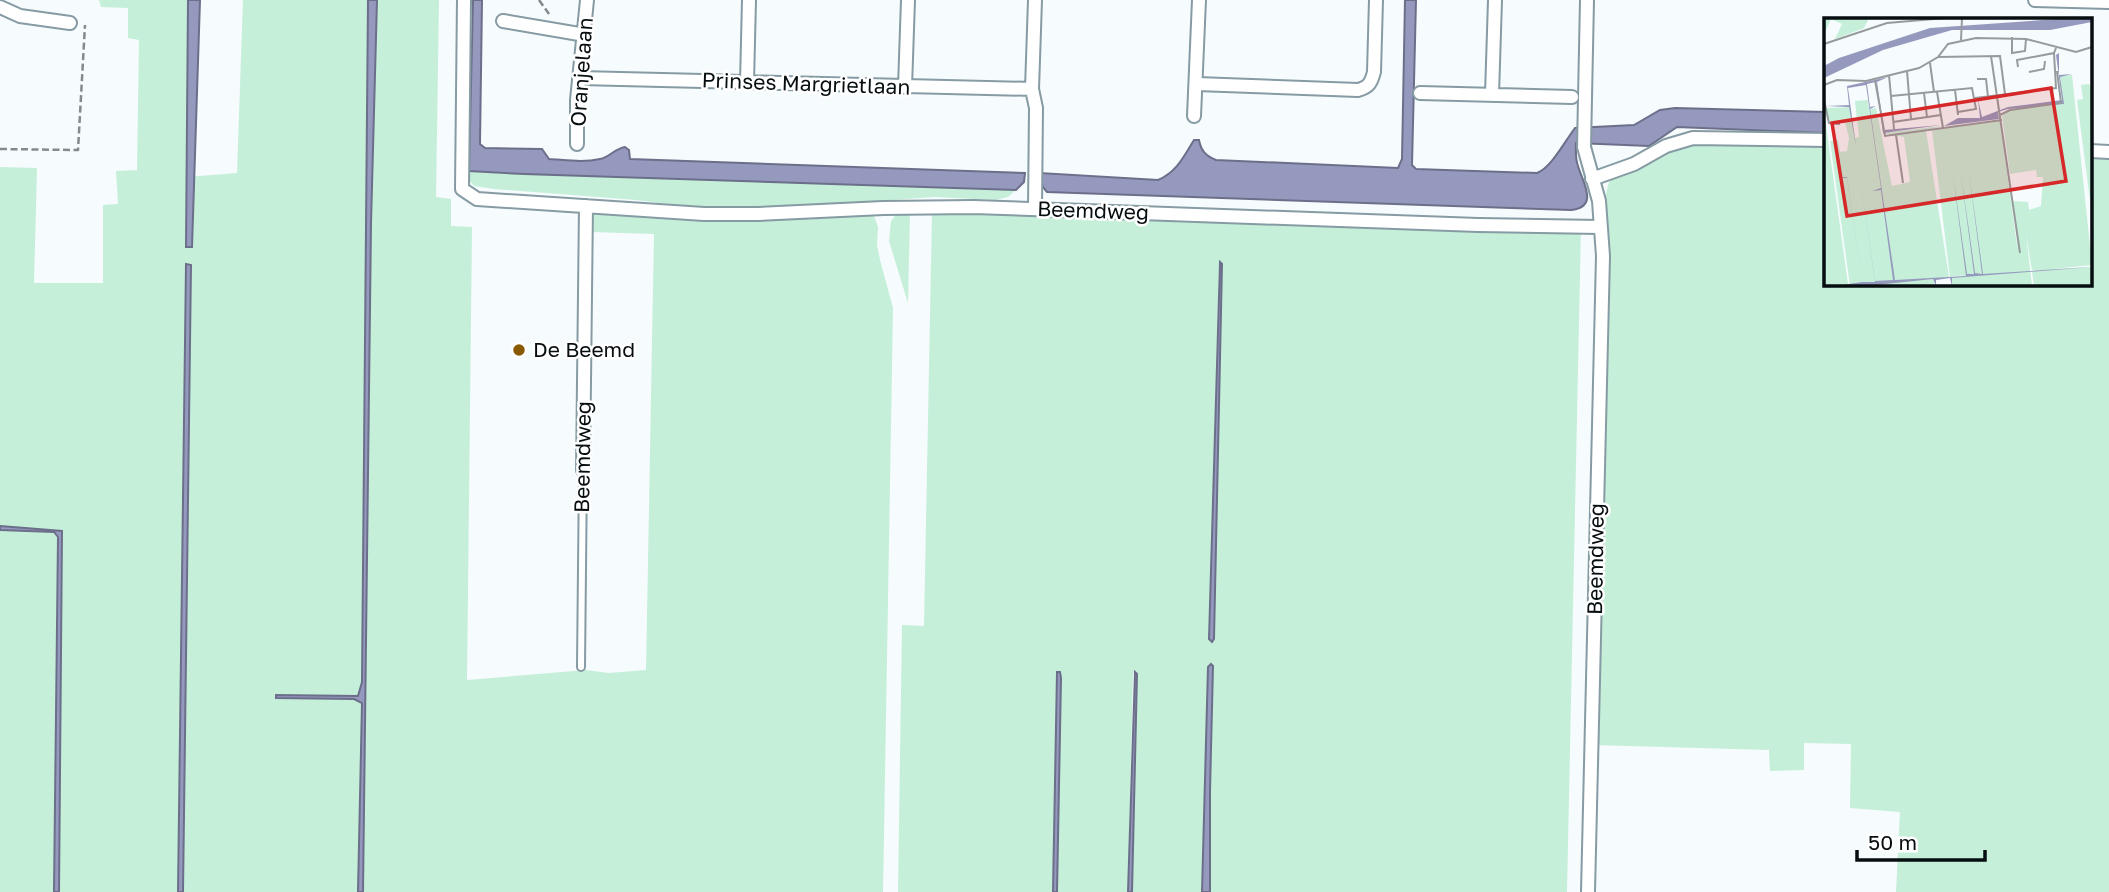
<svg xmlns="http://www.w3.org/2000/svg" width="2109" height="892" viewBox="0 0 2109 892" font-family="'Golos Text',sans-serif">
  <rect width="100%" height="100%" fill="#f6fbfd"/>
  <path fill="#c5efd9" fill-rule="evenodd" d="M 99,0 L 188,0 L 187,177 L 237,173 L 243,0 L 368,0 L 362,682 L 359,696 L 277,695 L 276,698 L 354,699 L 362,703 L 358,892 L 183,892 L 191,265 L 186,265 L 178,892 L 59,892 L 62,531 L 0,526 L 0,167 L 37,168 L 34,283 L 103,283 L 103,205 L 118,204 L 116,171 L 137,170 L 139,40 L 128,38 L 128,8 L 101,7 Z
    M 377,0 L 439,0 L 436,197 L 451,199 L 451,226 L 472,227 L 467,680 L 586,670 L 609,673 L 646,670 L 654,234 L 592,232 L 594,214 L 599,209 L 764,220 L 869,212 L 874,216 L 878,227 L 877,245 L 880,260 L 893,308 L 883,892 L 363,892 L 371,223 Z
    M 1678,142 L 1825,147 L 1826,284 L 2090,284 L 2090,157 L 2109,157 L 2109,892 L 1896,892 L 1900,812 L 1850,808 L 1851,744 L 1804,743 L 1804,770 L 1770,771 L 1769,750 L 1593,745 L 1606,194 L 1609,182 L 1614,178 L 1636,168 Z
    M 469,171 L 524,174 L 1016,190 L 1008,197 L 995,200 L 934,197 L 758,210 L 700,208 L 636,200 L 494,189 L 474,186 L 470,181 Z
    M 898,212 L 910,212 L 908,303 L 889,241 L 891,221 Z
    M 932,212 L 1581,226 L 1567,892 L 1210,892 L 1208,667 L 1202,892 L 1132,892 L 1137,674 L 1133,673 L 1128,892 L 1057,892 L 1061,678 L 1061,673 L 1059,672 L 1057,673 L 1053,892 L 898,892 L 902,625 L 924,626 ZM 1221,262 L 1214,639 L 1209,641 L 1219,263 Z
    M 0,530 L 54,532 L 58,536 L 54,892 L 0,892 Z"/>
  <path fill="#9699be" stroke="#6b6f8a" stroke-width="2" d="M 188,0 L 200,0 L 192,247 L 186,247 Z
    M 368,0 L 377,0 L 371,223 L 363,892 L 358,892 L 362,703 L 354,699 L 276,698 L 276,695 L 358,696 L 362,682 Z
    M 473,0 L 482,0 L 480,144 L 485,148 L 542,149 L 549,159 C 566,160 583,163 600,159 C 610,157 614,149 625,147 L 629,150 L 630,159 L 1025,173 L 1024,182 L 1016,190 L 524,174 L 469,171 Z
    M 1405,0 L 1416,0 L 1412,165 L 1416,169 L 1537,173 C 1551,168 1565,141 1575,128 L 1634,125 L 1660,110 L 1675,108 L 1825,112 L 1825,133 L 1677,127 L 1649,146 L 1576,143 C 1576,151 1575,158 1578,166 C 1582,181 1600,207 1571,210 L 1047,192 C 1041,186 1040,182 1040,173 L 1158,180 C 1177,172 1184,156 1194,140 L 1199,140 C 1201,151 1206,156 1216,160 L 1398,168 L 1402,159 Z
    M 1220,262 L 1222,264 L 1214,639 L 1212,642 L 1209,639 Z
    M 186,264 L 191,265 L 183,892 L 178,892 Z
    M 0,526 L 62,531 L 59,892 L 54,892 L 58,537 L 54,532 L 0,530 Z
    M 1211,664 L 1213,666 L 1210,791 L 1210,892 L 1202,892 L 1208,667 Z
    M 1057,672 L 1060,672 L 1061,678 L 1057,892 L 1053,892 Z
    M 1135,672 L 1137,674 L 1132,892 L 1128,892 Z"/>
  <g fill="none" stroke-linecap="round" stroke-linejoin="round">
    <g stroke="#869ba3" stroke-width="10">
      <path id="lane" d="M 581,667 L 583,470"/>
    </g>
    <g stroke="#869ba3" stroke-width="16">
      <path id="street" d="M 464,0 L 462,189 L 477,199 L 704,214 L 759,214 L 883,208 L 974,207 L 1478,225 L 1600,227
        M 1035,0 L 1032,89 L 1036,108 L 1035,208
        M 1587,0 L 1584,147 L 1599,201 L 1603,256 L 1588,892
        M 2035,0 L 2109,2
        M 0,7 L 20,16 L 70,23
        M 503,21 L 585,35
        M 580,78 L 1032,89
        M 747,82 L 749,0
        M 1197,84 L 1358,90 C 1369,87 1371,83 1374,72 L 1376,0
        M 905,87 L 908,0
        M 1420,93 L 1572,97
        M 1492,95 L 1495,0
        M 1194,116 L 1199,0
        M 577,144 L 577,100 L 587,0
        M 2090,151 L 2109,152
        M 1592,179 L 1634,164 L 1666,146 L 1693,138 L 1826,140
        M 583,470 L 586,206"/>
    </g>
    <path stroke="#848a8c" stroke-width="2.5" stroke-dasharray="7 3.5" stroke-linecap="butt" d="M 539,0 L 549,14
      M 0,149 L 78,150 L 85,25"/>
    <use href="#lane" stroke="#fff" stroke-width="6"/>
    <use href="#street" stroke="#fff" stroke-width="12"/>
  </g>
  <circle fill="#895900" stroke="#fff" stroke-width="2.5" cx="519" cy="350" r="7"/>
  <g text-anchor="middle" stroke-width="5" stroke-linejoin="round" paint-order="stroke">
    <g font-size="21" fill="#070e10" stroke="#fff">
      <text transform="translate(582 72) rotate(-86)" y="7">Oranjelaan</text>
      <text transform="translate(806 84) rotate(2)" y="7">Prinses Margrietlaan</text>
      <text transform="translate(1093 211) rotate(2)" y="7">Beemdweg</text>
      <text transform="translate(583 457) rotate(-89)" y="7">Beemdweg</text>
      <text transform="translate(1596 559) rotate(-89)" y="7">Beemdweg</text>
    </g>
    <g font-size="21" fill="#070e10" stroke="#fff" text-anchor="start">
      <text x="533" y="357">De Beemd</text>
    </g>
  </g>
  <g transform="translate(1824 18)">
    <rect width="268" height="268" fill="#f6fbfd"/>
    <path d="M 0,0 L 45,0 L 40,10 L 11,21 L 18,6 L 7,1 L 0,16 ZM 248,57 L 268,247 L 228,251 L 268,249 L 268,268 L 210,268 L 208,253 L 226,253 L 208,252 L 202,216 L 208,268 L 128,268 L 127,260 L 140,257 L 126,259 L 108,112 L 176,103 L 194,235 L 189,183 L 204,184 L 205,192 L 217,188 L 219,159 L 213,159 L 212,152 L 186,156 L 178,98 L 184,92 L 239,86 L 236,58 ZM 265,66 L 268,73 L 268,197 L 253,82 L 259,81 L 257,67 ZM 44,82 L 45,91 L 52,90 L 68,168 L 86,164 L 80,119 L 59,115 L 117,108 L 102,113 L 125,259 L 55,265 L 109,261 L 111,268 L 30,268 L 49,264 L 26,268 L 6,123 L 14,122 L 16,134 L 23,133 L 25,120 L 21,104 L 6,103 L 2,90 L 25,89 L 31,120 L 35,119 L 31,83 ZM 0,93 L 24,266 L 11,268 L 0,268 Z" fill="#c5efd9"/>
    <path d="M 249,0 L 268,0 L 268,4 L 226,12 L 128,12 L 59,32 L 0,60 L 0,48 L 15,40 L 106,10 ZM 235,35 L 235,57 L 248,56 L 236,59 L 240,86 L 184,91 L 174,94 L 175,101 L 120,108 L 134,100 L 156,100 L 154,81 L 158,99 L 184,89 L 238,82 L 232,37 ZM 64,59 L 53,64 L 60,112 L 117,107 L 59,115 L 52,64 L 43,66 L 46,89 L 52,88 L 46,91 L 71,262 L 142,258 L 129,157 L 143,256 L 150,256 L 137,156 L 151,255 L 158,256 L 145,154 L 159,256 L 268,249 L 128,260 L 128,268 L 126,260 L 112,262 L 112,268 L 109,261 L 52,267 L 11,268 L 38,264 L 23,160 L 12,160 L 23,159 L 38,264 L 51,264 L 32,130 L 51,263 L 69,262 L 57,172 L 48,173 L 57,170 L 42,67 L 24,70 L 32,128 L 25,89 L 2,88 L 25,87 L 23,68 Z" fill="#9699be"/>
    <path fill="none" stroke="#969c9e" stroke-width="2" d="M 188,19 L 188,35 L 201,33 L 202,21M 137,22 L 138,0M 0,26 L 63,5 L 122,0M 167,38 L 196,235M 114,39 L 176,38 L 181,76M 106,45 L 110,74M 194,49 L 193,42 L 230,35 L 232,30M 83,53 L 87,101M 205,54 L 220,51 L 221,43M 65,57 L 70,111M 153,61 L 162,61 L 164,79M 51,62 L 61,118 L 178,102M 0,67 L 13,62 L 42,63 L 95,50 L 114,39 L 124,26 L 152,20 L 202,21 L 252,34 L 268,29M 131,72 L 134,97M 113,74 L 119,110M 100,75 L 103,99M 67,78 L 148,70 L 152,91 L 134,94M 151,80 L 232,70 L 230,35M 0,82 L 5,105 L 16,106M 176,97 L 186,92 L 237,85 L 233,53M 69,104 L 117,97M 72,117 L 79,165"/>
    <path fill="#d62828" fill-opacity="0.15" stroke="#d62828" stroke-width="3.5" d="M 227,70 L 242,163 L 23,198 L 8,105 Z"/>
    <rect width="268" height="268" fill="none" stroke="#070e10" stroke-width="3.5"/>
  </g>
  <path d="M1857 850v10h128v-10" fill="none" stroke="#070e10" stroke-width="3.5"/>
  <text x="1868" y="850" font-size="21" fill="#070e10" stroke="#ffffff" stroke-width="5" paint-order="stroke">50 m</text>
</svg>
